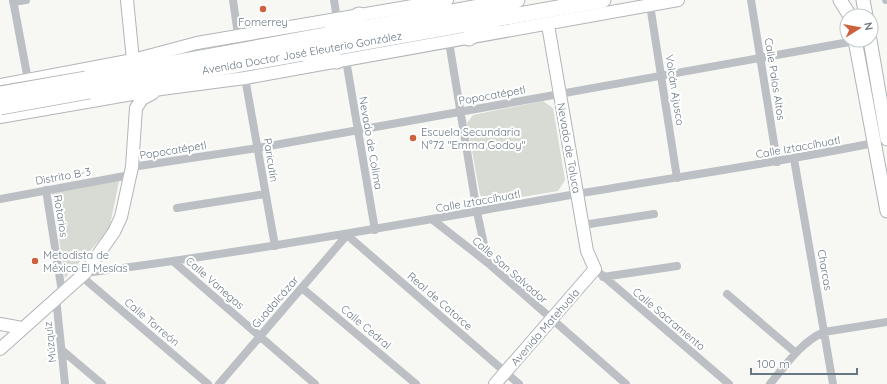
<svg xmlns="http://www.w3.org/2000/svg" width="887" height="384" viewBox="0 0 887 384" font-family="Quicksand,sans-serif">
  <rect width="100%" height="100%" fill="#f7f7f4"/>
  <path fill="#d7dbd4" d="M 543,101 L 553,108 L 565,180 L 558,191 L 492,202 L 480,195 L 467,123 L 473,115 Z
    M 119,181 L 109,230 L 65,278 L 52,193 Z"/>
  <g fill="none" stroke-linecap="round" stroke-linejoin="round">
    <g stroke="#b1b6ba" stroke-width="14">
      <path id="secondary" d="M 127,0 L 133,60
        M 0,85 L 133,60 L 197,43 L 447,0
        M 0,117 L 161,89 L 245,78 L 678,0
        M 0,324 L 22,328
        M 0,349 L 85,273 L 114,232 L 121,217 L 132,167 L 136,108 L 142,99 L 153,93
        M 495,384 L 595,269 L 587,251 L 548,25"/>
    </g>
    <g stroke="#b0b5b8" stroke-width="15">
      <path id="primary" d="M 840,0 L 850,16
        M 863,0 L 866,16
        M 855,40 L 887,211
        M 870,40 L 887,139"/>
    </g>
    <g stroke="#b2b6b9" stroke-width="17">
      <path id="highway" d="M 332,27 L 341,25 L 359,15
        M 469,38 L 477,31 L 491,27
        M 311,61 L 325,59 L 337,61
        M 86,79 L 517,0
        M 89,91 L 603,0"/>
    </g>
    <path stroke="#bcc0c4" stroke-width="8" d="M 13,0 L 28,80
      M 233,0 L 238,35
      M 334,0 L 337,19
      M 751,0 L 777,162
      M 886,0 L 887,0
      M 13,2 L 26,0
      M 650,5 L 677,178
      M 449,42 L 477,212 L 488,263
      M 346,60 L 375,230
      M 245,78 L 275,246
      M 794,159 L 833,384
      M 132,167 L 258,148 L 855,41
      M 46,190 L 62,292
      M 0,199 L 130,175
      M 177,208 L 265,194
      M 433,220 L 488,263 L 626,384
      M 583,225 L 654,214
      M 347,235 L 519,384
      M 174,262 L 315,384
      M 595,269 L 729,384
      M 85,273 C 250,252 413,222 577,194 C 676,177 775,163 874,143
      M 81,276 L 208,384
      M 603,277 L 677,266
      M 302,288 L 416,384
      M 727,294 L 796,353
      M 56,298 L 65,384
      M 63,351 L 102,384
      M 219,384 L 347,235
      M 770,384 C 786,365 801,342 824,332 L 887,322"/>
    <use href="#secondary" stroke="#fff" stroke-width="12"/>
    <use href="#primary" stroke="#fff" stroke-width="13"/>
    <use href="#highway" stroke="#fff" stroke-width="15"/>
    <g stroke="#b2b6b9" stroke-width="17" stroke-linecap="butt">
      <path id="highway-bridge" d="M 0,94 L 86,79
        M 0,107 L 89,91"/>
    </g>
    <use href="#highway-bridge" stroke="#fff" stroke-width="15"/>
  </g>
  <g fill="#cf603c" stroke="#fff" stroke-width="1.5">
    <circle cx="263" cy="9" r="4"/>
    <circle cx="413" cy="138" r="4"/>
    <circle cx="35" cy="261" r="4"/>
  </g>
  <g text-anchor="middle" stroke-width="4" stroke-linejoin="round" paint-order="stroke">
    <g font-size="11" fill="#697782" stroke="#fff" text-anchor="start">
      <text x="263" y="26" text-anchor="middle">Fomerrey</text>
      <text x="421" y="136">Escuela Secundaria<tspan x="421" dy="13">N°72 "Emma Godoy"</tspan></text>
      <text x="43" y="259">Metodista de<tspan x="43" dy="13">México El Mesías</tspan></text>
    </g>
    <g font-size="11" fill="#697782" stroke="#fff">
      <text transform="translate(302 53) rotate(-10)" y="4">Avenida Doctor José Eleuterio González</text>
      <text transform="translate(775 79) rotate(81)" y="4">Calle Palos Altos</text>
      <text transform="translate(675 90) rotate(81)" y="4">Volcán Ajusco</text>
      <text transform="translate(492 95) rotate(-10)" y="4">Popocatépetl</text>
      <text transform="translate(371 143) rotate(80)" y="4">Nevado de Colima</text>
      <text transform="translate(798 147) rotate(-10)" y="4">Calle Iztaccíhuatl</text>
      <text transform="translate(569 148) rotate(80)" y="4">Nevado de Toluca</text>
      <text transform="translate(173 150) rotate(-9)" y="4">Popocatépetl</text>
      <text transform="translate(271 160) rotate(81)" y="4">Paricutín</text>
      <text transform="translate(63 176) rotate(-10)" y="4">Distrito B-3</text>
      <text transform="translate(478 201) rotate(-10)" y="4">Calle Iztaccíhuatl</text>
      <text transform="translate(61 216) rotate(81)" y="4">Rotarios</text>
      <text transform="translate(510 270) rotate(41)" y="4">Calle San Salvador</text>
      <text transform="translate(825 270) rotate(80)" y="4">Charcas</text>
      <text transform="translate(215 283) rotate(41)" y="4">Calle Vanegas</text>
      <text transform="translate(440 301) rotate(41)" y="4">Real de Catorce</text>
      <text transform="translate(275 302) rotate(-49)" y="4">Guadalcázar</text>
      <text transform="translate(669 319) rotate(40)" y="4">Calle Sacramento</text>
      <text transform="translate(152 322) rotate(40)" y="4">Calle Torreón</text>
      <text transform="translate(366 327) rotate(40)" y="4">Calle Cedral</text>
      <text transform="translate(545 327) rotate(-49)" y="4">Avenida Matehuala</text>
      <text transform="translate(50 342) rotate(-97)" y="4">Múzquiz</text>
    </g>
  </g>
  <g transform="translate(859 28) rotate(79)"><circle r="19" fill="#ffffff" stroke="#c3c9cd"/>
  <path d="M0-3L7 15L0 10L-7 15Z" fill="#cf603c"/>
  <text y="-6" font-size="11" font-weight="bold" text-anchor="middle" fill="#697782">N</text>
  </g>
  <path d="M751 368v6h106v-6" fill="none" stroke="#697782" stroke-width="2"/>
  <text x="757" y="368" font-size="12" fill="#697782" stroke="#ffffff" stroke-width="3" paint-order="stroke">100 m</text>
</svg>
